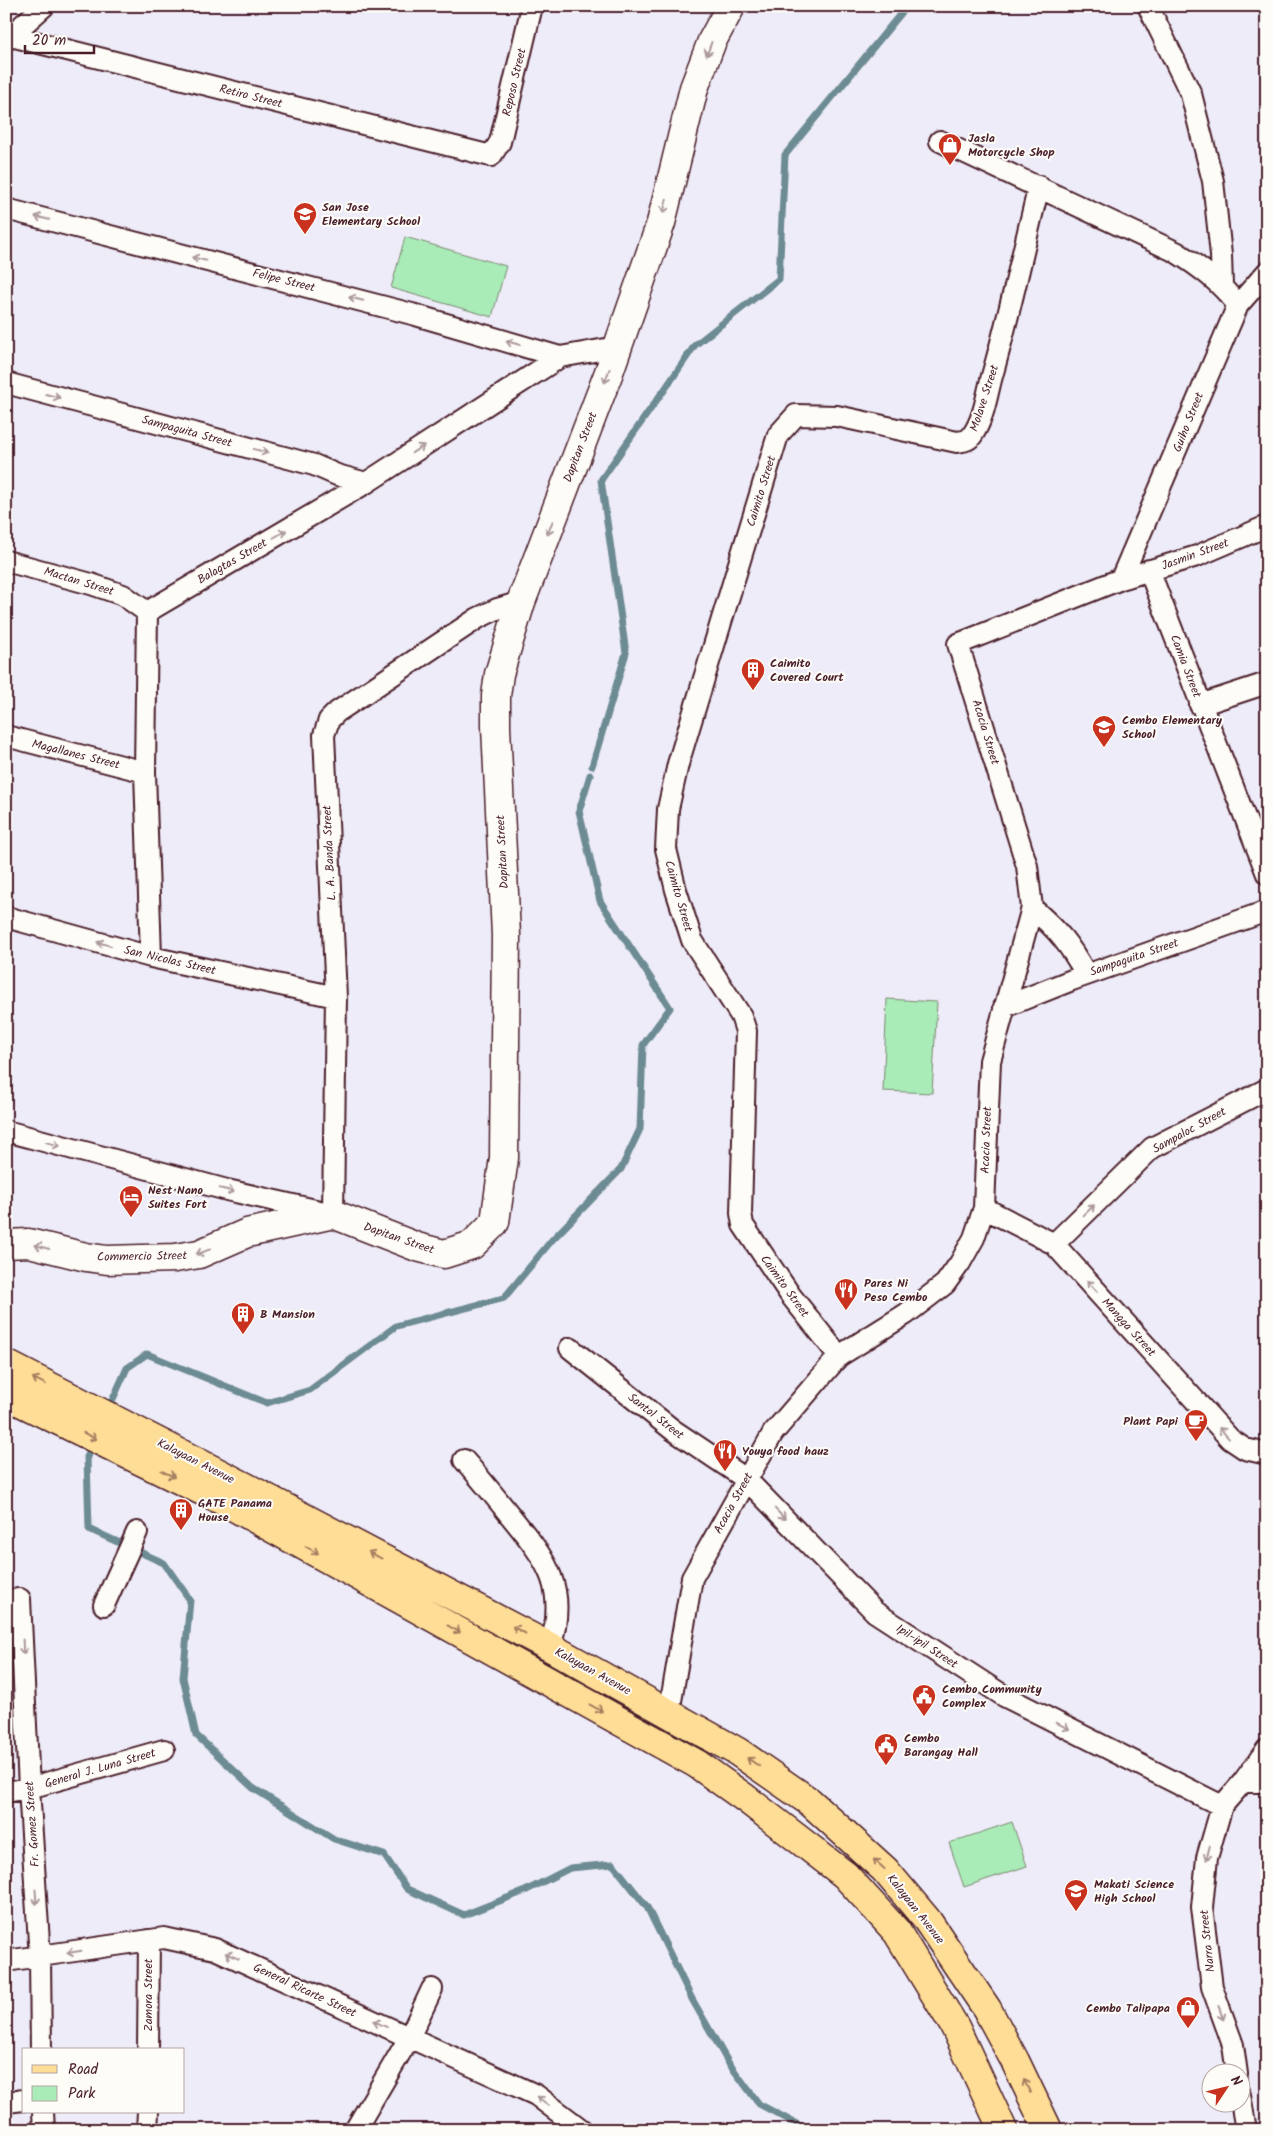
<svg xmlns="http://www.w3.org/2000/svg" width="1273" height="2136" viewBox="0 0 1273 2136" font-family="Kalam,sans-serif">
  <rect width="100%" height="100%" fill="#eeecf8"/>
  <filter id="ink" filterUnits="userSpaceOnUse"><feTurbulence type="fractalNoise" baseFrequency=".02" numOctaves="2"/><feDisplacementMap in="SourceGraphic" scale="10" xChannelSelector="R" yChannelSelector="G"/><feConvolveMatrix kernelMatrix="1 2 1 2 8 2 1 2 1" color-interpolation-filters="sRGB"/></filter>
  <g filter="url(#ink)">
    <path fill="#a9ecb7" stroke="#7a8671" d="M 405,237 L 506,266 L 492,317 L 391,288 Z
      M 887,999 L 937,1002 L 932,1093 L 883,1091 Z
      M 1012,1822 L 1027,1866 L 964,1887 L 949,1843 Z"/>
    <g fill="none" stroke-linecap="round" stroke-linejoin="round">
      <path stroke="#6c8b93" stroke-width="7" d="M 663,392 L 695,345 L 779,279 L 785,155 L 907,6
        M 592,766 L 626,653 L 601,480 L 661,394
        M 108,1410 L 127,1368 L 147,1354 L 267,1403 L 310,1390 L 396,1326 L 504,1298 L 552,1240 L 621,1169 L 640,1129 L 643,1045 L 670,1008 L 600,901 L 579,811 L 590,775
        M 93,1445 L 87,1457 L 89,1529 L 164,1563 L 190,1600 L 183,1678 L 196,1735 L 253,1788 L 334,1839 L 384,1855 L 407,1889 L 464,1915 L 525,1891 L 570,1868 L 613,1864 L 647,1907 L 692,1999 L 728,2062 L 759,2104 L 808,2130"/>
      <g stroke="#4a1f2b" stroke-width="24">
        <path id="street" d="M 1148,6 L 1191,94 L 1213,181 L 1221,255 L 1222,286
          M 11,36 L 491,156 L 500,142 L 532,6
          M 6,40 L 44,6
          M 940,141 L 1176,252 C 1203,269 1218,281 1238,305
          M 6,209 L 412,314 L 560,357
          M 6,383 L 314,465 L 337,475 L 366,483
          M 6,561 L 91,584 L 123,595 L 147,612
          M 1149,570 L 1267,874
          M 1121,579 L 1238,305 L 1267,272
          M 147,612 L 366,483 L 560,357 L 617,347
          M 147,612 L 145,772 L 151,957
          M 1200,705 L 1267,683
          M 6,736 L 145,772
          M 1032,908 C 1059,931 1069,944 1086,974
          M 6,917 L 151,957 L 336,997
          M 1004,1007 L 1072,980 L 1267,911
          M 6,1131 L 227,1190 L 333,1214 L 336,997 L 324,735 L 329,720 L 337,712 L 478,618 L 497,609 L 521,602
          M 984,1208 L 1054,1244 L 1230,1439 L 1245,1449 L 1267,1454
          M 1054,1244 L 1152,1148 L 1267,1089
          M 570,1348 L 673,1430 L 746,1479 L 875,1612 L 1004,1696 L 1222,1806
          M 839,1356 L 791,1296 L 743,1225 L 741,1213 L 746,1031 L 741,1016 L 692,940 L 676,890 L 666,849 L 668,809 L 678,764 L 778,435 L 796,415 L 837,416 L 957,442 C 963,441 969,441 973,434 C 984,418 987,394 992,376 C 1010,313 1023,250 1039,186
          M 464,1460 C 481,1479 497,1499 513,1519 C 548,1562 568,1589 550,1647
          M 6,1600 L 20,1599 L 29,1788 L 40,1958 L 41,2050
          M 104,1605 L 137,1532
          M 669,1713 L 692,1578 L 773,1433 L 839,1356 L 906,1314 L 945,1284 L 960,1263 L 974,1238 L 984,1208 L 990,1061 L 1032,908 L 1027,866 L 958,644 L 1121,579 L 1197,556 L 1267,526
          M 1243,1782 L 1267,1782
          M 6,1792 L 29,1788 L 164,1750
          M 6,1961 L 164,1938 L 215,1949 L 536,2095 L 582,2130
          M 148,2050 L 149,1940
          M 1237,2074 L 1233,2045 L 1212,1987 L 1202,1907 L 1207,1858 L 1222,1806 L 1243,1782 L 1267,1749
          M 1240,2095 L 1246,2130
          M 6,2102 L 24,2100
          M 43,2112 L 44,2130
          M 147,2130 L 148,2112
          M 355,2130 L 409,2038 L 432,1989"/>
      </g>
      <g stroke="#4a1f2b" stroke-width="31">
        <path id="secondary" d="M 6,1244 L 29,1243 L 86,1257 L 107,1260 L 175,1258 L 199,1254 L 247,1233 L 333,1214 L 417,1247 L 444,1254 L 472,1245 L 495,1222 L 504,1158 L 506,935 L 496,727 L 496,696 L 499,674 L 521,602 L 609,372 L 661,223 L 694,88 L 712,41 L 731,6"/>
      </g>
      <g stroke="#4a1f2b" stroke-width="31">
        <path id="primary" d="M 6,1364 L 244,1486 L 550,1647 L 738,1752 L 810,1802 L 885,1870 L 927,1920 L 987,2009 L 1015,2061 L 1048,2130
          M 6,1395 L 227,1503 L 697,1764 L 745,1798 L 845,1875 L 897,1932 L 955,2027 L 1003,2130"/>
      </g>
      <use href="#street" stroke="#fdfcf7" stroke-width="20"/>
      <use href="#secondary" stroke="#fdfcf7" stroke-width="28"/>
      <use href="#primary" stroke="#fedd96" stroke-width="28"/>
    </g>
    <defs><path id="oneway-shaft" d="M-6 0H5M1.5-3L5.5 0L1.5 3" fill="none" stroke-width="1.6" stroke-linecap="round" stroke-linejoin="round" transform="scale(1.25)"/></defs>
    <g stroke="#ac999b">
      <use href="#oneway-shaft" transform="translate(709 49) rotate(110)"/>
      <use href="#oneway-shaft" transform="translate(665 206) rotate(104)"/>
      <use href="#oneway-shaft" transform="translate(42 218) rotate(-166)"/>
      <use href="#oneway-shaft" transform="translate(199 259) rotate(-166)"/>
      <use href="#oneway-shaft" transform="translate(356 299) rotate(-166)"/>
      <use href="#oneway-shaft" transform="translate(513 343) rotate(-164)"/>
      <use href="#oneway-shaft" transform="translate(607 376) rotate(110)"/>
      <use href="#oneway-shaft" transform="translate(53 396) rotate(15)"/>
      <use href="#oneway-shaft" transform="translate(418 449) rotate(-33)"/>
      <use href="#oneway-shaft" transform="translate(261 451) rotate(15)"/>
      <use href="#oneway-shaft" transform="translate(550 528) rotate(111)"/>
      <use href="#oneway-shaft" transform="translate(280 534) rotate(-30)"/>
      <use href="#oneway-shaft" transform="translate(104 944) rotate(-164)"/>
      <use href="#oneway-shaft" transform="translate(53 1144) rotate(15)"/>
      <use href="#oneway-shaft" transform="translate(227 1190) rotate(14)"/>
      <use href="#oneway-shaft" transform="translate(1089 1210) rotate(-44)"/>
      <use href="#oneway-shaft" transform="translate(42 1247) rotate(-165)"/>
      <use href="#oneway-shaft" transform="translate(203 1252) rotate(160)"/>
      <use href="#oneway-shaft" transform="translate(1092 1286) rotate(-132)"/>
      <use href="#oneway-shaft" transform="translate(1224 1433) rotate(-132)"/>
      <use href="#oneway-shaft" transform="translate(780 1514) rotate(46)"/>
      <use href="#oneway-shaft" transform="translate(23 1647) rotate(87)"/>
      <use href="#oneway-shaft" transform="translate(1063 1726) rotate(27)"/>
      <use href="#oneway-shaft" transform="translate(1208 1853) rotate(104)"/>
      <use href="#oneway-shaft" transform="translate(36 1897) rotate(86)"/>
      <use href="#oneway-shaft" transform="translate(74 1952) rotate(171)"/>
      <use href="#oneway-shaft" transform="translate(232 1956) rotate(-157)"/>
      <use href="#oneway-shaft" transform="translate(1221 2013) rotate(70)"/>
      <use href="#oneway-shaft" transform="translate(380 2024) rotate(-155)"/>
      <use href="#oneway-shaft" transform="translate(543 2101) rotate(-143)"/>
    </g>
    <g stroke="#a47e60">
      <use href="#oneway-shaft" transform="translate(39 1381) rotate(-153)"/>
      <use href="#oneway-shaft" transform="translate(90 1436) rotate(26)"/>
      <use href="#oneway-shaft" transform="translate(168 1474) rotate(26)"/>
      <use href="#oneway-shaft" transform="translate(312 1550) rotate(29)"/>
      <use href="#oneway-shaft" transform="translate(375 1555) rotate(-152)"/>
      <use href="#oneway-shaft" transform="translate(454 1629) rotate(29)"/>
      <use href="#oneway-shaft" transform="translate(519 1630) rotate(-152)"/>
      <use href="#oneway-shaft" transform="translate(596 1708) rotate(29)"/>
      <use href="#oneway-shaft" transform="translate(753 1762) rotate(-145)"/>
      <use href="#oneway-shaft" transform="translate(879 1864) rotate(-138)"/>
      <use href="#oneway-shaft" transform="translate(1027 2086) rotate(-115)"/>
    </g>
  </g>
  <defs>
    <g id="shop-pin" transform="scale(1.25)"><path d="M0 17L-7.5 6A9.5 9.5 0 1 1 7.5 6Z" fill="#c8321e" stroke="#fdfcf7"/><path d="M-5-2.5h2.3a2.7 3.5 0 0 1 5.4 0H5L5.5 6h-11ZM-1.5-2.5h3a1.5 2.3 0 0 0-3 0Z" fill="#fff"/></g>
    <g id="school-pin" transform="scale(1.25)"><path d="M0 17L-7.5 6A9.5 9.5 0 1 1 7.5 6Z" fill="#c8321e" stroke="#fdfcf7"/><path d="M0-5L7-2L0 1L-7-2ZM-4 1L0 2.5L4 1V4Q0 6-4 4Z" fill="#fff"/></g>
    <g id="building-pin" transform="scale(1.25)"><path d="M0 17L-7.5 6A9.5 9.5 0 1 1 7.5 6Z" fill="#c8321e" stroke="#fdfcf7"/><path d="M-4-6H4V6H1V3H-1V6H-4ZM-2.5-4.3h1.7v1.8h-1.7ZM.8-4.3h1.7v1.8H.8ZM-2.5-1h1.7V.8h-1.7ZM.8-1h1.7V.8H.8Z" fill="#fff"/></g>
    <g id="hotel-pin" transform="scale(1.25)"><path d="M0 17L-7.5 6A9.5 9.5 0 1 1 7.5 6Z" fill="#c8321e" stroke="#fdfcf7"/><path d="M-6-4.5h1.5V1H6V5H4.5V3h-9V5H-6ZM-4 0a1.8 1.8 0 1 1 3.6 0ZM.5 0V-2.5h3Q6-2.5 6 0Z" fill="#fff"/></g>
    <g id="restaurant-pin" transform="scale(1.25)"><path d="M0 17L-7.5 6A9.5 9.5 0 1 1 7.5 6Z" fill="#c8321e" stroke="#fdfcf7"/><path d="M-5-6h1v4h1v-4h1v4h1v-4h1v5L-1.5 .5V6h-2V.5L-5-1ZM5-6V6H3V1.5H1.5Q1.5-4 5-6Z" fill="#fff"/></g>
    <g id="cafe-pin" transform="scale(1.25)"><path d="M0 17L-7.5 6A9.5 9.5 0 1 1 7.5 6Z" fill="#c8321e" stroke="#fdfcf7"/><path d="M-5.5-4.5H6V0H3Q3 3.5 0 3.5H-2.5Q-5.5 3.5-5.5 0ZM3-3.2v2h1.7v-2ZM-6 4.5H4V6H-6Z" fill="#fff"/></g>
    <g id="civic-pin" transform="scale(1.25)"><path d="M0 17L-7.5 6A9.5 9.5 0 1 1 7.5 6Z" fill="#c8321e" stroke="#fdfcf7"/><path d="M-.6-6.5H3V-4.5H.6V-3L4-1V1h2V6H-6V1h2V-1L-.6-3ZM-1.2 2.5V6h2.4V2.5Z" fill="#fff"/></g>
  </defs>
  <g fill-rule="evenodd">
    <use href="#shop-pin" x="950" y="145"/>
    <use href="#school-pin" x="305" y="214"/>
    <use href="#building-pin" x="753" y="670"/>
    <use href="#school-pin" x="1104" y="727"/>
    <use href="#hotel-pin" x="131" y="1197"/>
    <use href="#restaurant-pin" x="846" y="1290"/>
    <use href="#building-pin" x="243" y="1314"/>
    <use href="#cafe-pin" x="1196" y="1421"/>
    <use href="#restaurant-pin" x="725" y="1451"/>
    <use href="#building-pin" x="181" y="1510"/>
    <use href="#civic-pin" x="924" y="1696"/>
    <use href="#civic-pin" x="886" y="1745"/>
    <use href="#school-pin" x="1076" y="1891"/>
    <use href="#shop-pin" x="1188" y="2008"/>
  </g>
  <g text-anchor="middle" stroke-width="4" stroke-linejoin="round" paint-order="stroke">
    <g font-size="12" fill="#4a1f2b" stroke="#fdfcf7">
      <text transform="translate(514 82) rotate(-77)" y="4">Reposo Street</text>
      <text transform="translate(251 96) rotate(14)" y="4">Retiro Street</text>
      <text transform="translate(284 280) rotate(14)" y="4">Felipe Street</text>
      <text transform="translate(984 398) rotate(-72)" y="4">Molave Street</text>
      <text transform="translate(1188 422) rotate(-68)" y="4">Guiho Street</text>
      <text transform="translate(187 431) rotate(15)" y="4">Sampaguita Street</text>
      <text transform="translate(580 447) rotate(-69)" y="4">Dapitan Street</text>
      <text transform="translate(761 491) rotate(-73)" y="4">Caimito Street</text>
      <text transform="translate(1195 554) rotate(-20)" y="4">Jasmin Street</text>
      <text transform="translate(232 561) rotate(-30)" y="4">Balagtas Street</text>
      <text transform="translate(79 581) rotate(17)" y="4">Mactan Street</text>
      <text transform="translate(1186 666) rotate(69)" y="4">Camia Street</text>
      <text transform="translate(986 732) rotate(73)" y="4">Acacia Street</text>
      <text transform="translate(76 754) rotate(14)" y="4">Magallanes Street</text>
      <text transform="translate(502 852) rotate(-93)" y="4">Dapitan Street</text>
      <text transform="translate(329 853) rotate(-93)" y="4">L. A. Banda Street</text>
      <text transform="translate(679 896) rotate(74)" y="4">Caimito Street</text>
      <text transform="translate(1134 957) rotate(-19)" y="4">Sampaguita Street</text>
      <text transform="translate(170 960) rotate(13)" y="4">San Nicolas Street</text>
      <text transform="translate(1189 1130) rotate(-29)" y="4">Sampaloc Street</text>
      <text transform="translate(986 1140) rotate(-88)" y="4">Acacia Street</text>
      <text transform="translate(399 1238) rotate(19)" y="4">Dapitan Street</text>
      <text transform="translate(142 1256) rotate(-1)" y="4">Commercio Street</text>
      <text transform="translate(785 1286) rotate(54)" y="4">Caimito Street</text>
      <text transform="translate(1129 1327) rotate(48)" y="4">Mangga Street</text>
      <text transform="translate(656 1416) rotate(38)" y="4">Santol Street</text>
      <text transform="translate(196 1461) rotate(27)" y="4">Kalayaan Avenue</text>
      <text transform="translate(733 1503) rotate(-61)" y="4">Acacia Street</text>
      <text transform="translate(927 1646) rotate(33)" y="4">Ipil-ipil Street</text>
      <text transform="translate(593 1671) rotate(29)" y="4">Kalayaan Avenue</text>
      <text transform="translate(100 1768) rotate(-16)" y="4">General J. Luna Street</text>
      <text transform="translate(32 1824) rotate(-94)" y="4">Fr. Gomez Street</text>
      <text transform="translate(916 1909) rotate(52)" y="4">Kalayaan Avenue</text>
      <text transform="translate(1207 1941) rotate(-96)" y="4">Narra Street</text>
      <text transform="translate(305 1990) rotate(25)" y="4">General Ricarte Street</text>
      <text transform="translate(148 1995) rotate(-90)" y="4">Zamora Street</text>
    </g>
    <g font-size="12" font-weight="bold" fill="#4a1f2b" stroke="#fdfcf7" text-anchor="start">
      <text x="968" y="142">Jasla<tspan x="968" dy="14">Motorcycle Shop</tspan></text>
      <text x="322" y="211">San Jose<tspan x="322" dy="14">Elementary School</tspan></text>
      <text x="770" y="667">Caimito<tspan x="770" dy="14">Covered Court</tspan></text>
      <text x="1122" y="724">Cembo Elementary<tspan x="1122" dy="14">School</tspan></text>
      <text x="148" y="1194">Nest Nano<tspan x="148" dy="14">Suites Fort</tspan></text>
      <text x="864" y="1287">Pares Ni<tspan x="864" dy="14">Peso Cembo</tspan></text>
      <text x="260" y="1318">B Mansion</text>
      <text x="1178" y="1425" text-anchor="end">Plant Papi</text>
      <text x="742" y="1455">Youya food hauz</text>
      <text x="198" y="1507">GATE Panama<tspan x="198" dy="14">House</tspan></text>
      <text x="942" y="1693">Cembo Community<tspan x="942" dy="14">Complex</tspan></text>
      <text x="904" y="1742">Cembo<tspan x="904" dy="14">Barangay Hall</tspan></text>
      <text x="1094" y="1888">Makati Science<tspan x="1094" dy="14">High School</tspan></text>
      <text x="1170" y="2012" text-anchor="end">Cembo Talipapa</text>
    </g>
  </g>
  <rect width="1273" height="2136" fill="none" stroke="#fdfcf7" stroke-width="25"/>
  <rect x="12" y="12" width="1248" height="2111" fill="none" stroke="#4a1f2b" stroke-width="2" filter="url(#ink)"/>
  <rect x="22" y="2048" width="162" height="65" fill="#fdfcf7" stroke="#b5a4a5"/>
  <rect x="32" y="2065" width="25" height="8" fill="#fedd96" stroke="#b5a4a5"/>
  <text x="68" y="2074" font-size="15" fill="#4a1f2b">Road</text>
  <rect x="32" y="2086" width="25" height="15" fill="#a9ecb7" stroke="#b5a4a5"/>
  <text x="68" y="2098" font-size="15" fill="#4a1f2b">Park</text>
  <g transform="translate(1226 2088) rotate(55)"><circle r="24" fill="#fdfcf7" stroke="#b5a4a5"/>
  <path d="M0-4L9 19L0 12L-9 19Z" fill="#c8321e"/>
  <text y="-8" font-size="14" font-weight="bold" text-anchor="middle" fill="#4a1f2b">N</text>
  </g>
  <path d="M25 45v8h69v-8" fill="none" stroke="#4a1f2b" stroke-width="2.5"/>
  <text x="32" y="45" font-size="15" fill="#4a1f2b" stroke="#fdfcf7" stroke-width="4" paint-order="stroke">20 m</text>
</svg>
